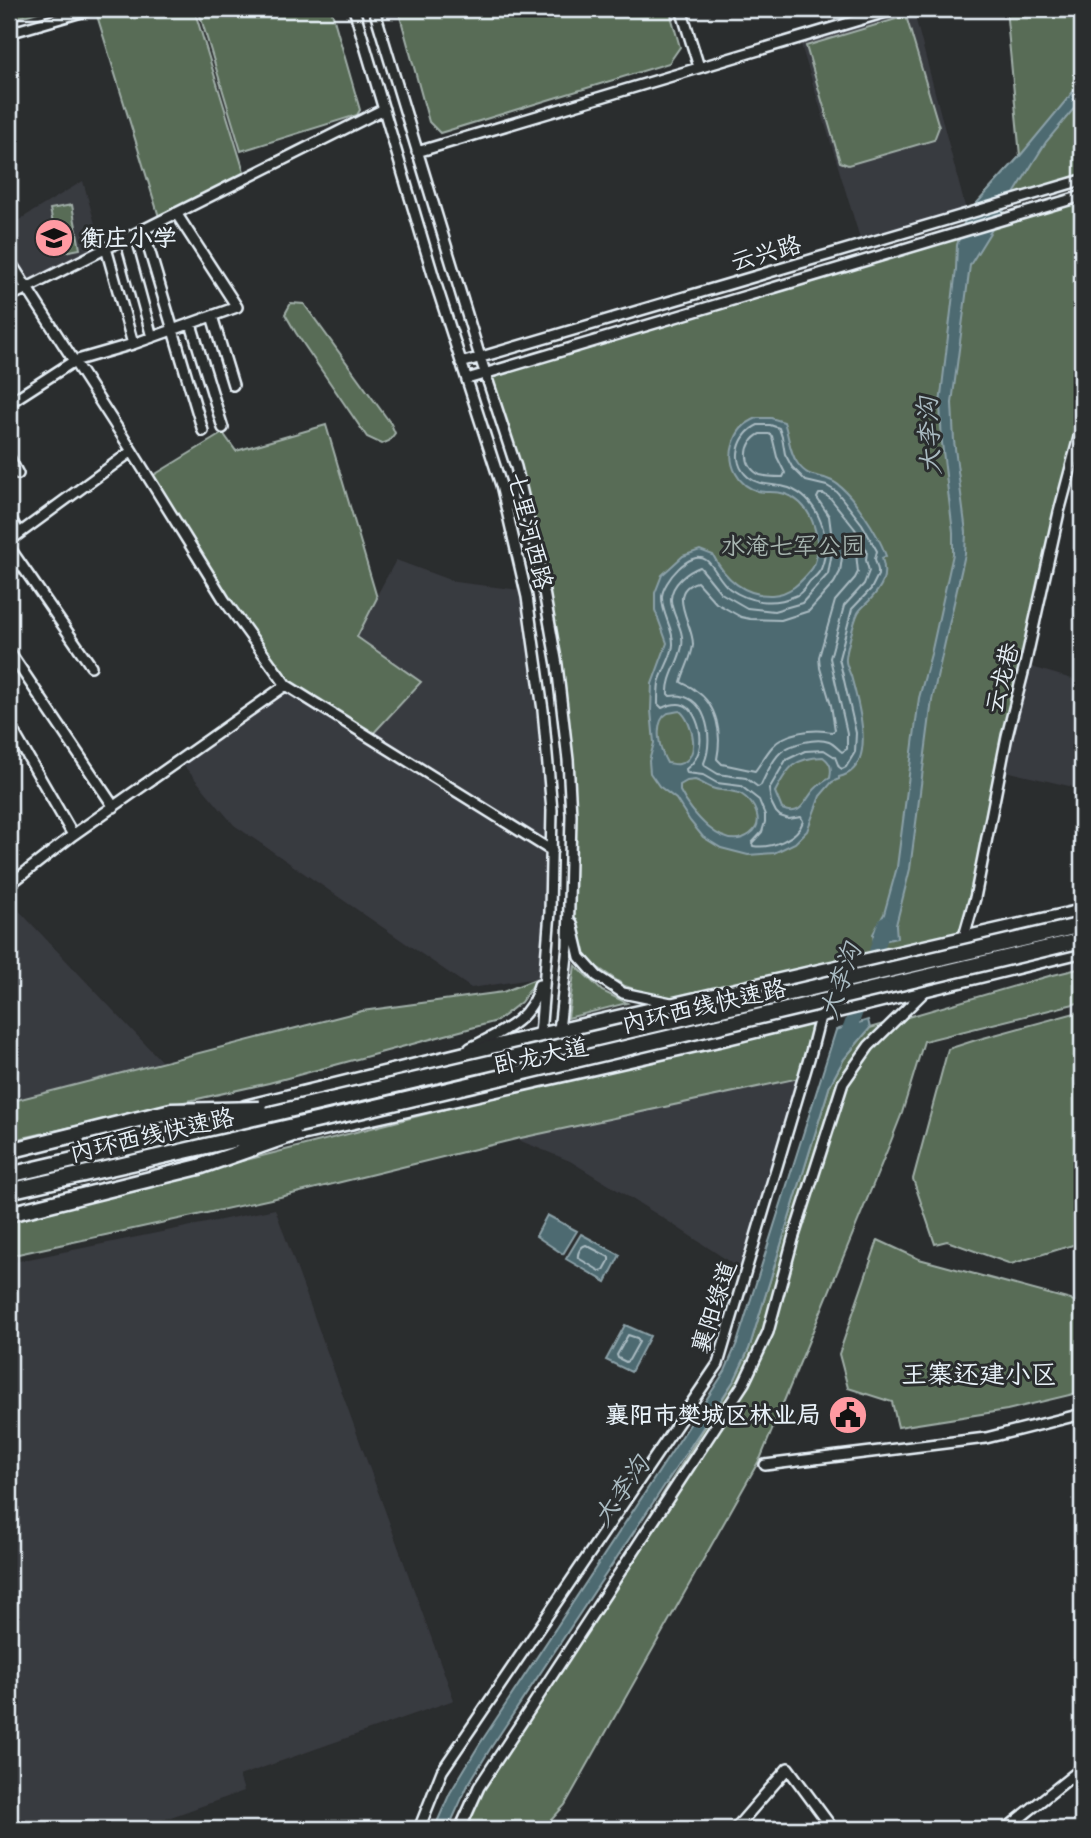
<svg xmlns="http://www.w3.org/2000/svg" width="1091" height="1838" viewBox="0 0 1091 1838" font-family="Kalam,'LXGW WenKai TC',sans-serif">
  <rect width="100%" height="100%" fill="#2a2d2e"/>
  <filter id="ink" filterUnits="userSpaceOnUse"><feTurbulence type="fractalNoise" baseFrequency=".0143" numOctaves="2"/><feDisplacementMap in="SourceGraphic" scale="14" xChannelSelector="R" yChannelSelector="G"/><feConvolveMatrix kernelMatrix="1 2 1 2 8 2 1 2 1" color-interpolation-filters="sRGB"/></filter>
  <g filter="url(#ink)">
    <path fill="#393a40" d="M 896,9 L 913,9 L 967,214 L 862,245 L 799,38 Z
      M 83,181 L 102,249 L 26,288 L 9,260 L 9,226 Z
      M 326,425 L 376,597 L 396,560 L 455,582 L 520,590 L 539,712 L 549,832 L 545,945 L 538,978 L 471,988 L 234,825 L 179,760 L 286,685 L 223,433 L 236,451 Z
      M 1025,665 L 1082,682 L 1082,789 L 1001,770 Z
      M 9,900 L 163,1063 L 9,1102 Z
      M 810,1075 L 750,1275 L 663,1218 L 570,1161 L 516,1139 Z
      M 275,1209 L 454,1700 L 239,1776 L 244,1791 L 137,1829 L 9,1829 L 9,1608 L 16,1605 L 9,1587 L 9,1263 Z"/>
    <path fill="#586c57" stroke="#a0aea8" stroke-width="2" d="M 9,9 L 49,9 L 9,20 Z
      M 95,9 L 194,9 L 246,178 L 160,220 Z
      M 202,9 L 331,9 L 360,110 L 357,115 L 241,151 L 200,15 Z
      M 398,9 L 669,9 L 680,47 L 669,63 L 440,133 L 429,122 Z
      M 1006,9 L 1082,9 L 1082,180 L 967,214 L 1020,156 Z
      M 906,16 L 939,127 L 934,140 L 848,165 L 840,162 L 806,46 Z
      M 1082,196 L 1082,426 L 963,940 L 679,1005 L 625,986 L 594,965 L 581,949 L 570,914 L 568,760 L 538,558 L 486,374 Z
      M 72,205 L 80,249 L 59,253 L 50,209 Z
      M 291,303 L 304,304 L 391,424 L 395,433 L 389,441 L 382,444 L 367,437 L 296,333 L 285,314 Z
      M 326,425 L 377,598 L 357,637 L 421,682 L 370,737 L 286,685 L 225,601 L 149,478 L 223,433 L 236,451 Z
      M 575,965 L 602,991 L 627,1003 L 568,1018 Z
      M 1082,968 L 1082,1002 L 924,1041 L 902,1113 L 891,1141 L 761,1457 L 565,1805 L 543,1829 L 470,1829 L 463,1822 L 479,1787 L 735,1379 L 749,1349 L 830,1085 L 844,1059 L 870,1028 L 1049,976 Z
      M 538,978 L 521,1002 L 497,1021 L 269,1083 L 9,1141 L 9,1102 L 362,1011 L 503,992 Z
      M 1082,1011 L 1082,1155 L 1077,1157 L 1082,1174 L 1082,1263 L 1076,1244 L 1011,1264 L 947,1241 L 935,1244 L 913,1179 L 948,1049 L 976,1040 Z
      M 821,1013 L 804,1077 L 516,1139 L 280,1197 L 9,1256 L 9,1216 L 254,1158 Z
      M 878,1240 L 919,1259 L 1082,1303 L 1082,1392 L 1007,1410 L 898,1427 L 892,1402 L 848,1388 L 839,1354 Z"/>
    <path fill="#4d6a71" stroke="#8ba0a7" stroke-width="2" fill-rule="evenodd" d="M 1082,81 L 1082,99 L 1046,142 L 970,265 L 952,403 L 954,441 L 966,532 L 965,554 L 932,700 L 910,869 L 896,925 L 897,938 L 874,943 L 873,934 L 884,914 L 897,867 L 919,698 L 931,654 L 953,554 L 953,532 L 942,443 L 940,404 L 956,269 L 957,245 L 967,214 L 1020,156 Z
      M 757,418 L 771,418 L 784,422 C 789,436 789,452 798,464 C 810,480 817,473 832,481 C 851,490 879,535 886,556 L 882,558 C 888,577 882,587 869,601 C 865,605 860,609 858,613 C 855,619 845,654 846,661 C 846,665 849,671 851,676 C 858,703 879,768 839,777 L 839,779 L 832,782 L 820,796 L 807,831 L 795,843 L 774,853 L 748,855 L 721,848 L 703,837 L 690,821 L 676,799 L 659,786 L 650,773 L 649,761 L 654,743 L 651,710 L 652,684 L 667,643 L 655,610 L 655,593 L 662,575 L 683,556 L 700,550 L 713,555 C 725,579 745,596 772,595 C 790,594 800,583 811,570 C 817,563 818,548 817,539 C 814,520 805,501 785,494 C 776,491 767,493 758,491 C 738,486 727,464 733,445 C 737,431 743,424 757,418 ZM 680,711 C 693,722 702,759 679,764 C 675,765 671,763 667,763 C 660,751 652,722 668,713 C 669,713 679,711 680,711 ZM 823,757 C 831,763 832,768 830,778 C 825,781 820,784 816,788 C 804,799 803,818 782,809 L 775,792 C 788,767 794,758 823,757 ZM 695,780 C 702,782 707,787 715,789 C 723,791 733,790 741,794 C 754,802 766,823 750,834 C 723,854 690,811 680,791 L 680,785 L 687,781 Z
      M 868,1020 L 870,1028 L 844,1059 L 830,1085 L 749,1349 L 735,1379 L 490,1749 L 468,1785 L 448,1829 L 434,1829 L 450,1793 L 479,1745 L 725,1371 L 737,1343 L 836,1030 Z
      M 547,1215 L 577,1231 L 563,1254 L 536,1236 Z
      M 581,1234 L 620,1255 L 606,1282 L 566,1259 Z
      M 625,1325 L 650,1336 L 631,1372 L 606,1360 Z"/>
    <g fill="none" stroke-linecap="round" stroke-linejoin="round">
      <path stroke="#aabbc2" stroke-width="2" d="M 758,425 L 770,425 L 779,428 L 782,437 L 785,454 L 792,467 L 806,481 L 827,486 L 837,492 L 862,524 L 877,551 L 875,559 L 878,570 L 878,575 L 871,589 L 852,609 L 839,658 L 856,733 L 855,752 L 846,767 L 842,769 L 839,767 L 835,757 L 824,750 L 805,751 L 786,760 L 769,789 L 771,802 L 776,812 L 780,816 L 789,819 L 801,817 L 803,821 C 798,839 770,849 753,846 L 752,843 L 762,832 L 765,822 L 765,815 L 759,800 L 741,786 L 717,783 L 703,775 L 687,773 L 686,769 C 694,763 699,755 700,745 C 702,732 695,704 678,704 C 673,704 666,706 662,708 L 658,704 C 658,698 658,690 659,683 C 662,671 674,654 673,643 C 673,627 661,613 662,596 C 663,582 690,549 706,560 C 713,564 720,582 730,589 C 749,602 773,606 795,596 C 802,594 806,586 810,581 C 814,578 819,573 821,569 C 833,539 819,500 789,488 C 775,483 760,487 748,477 C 730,462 738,434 758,425 Z
        M 760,434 L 769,434 L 772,436 L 777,457 L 785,473 L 783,477 C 777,477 767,477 760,475 C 742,467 743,442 760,434 Z
        M 819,494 L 824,494 L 831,499 L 855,529 L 867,551 L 866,560 L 869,571 L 864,584 L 844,606 L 830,658 L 847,733 L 847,749 L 842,752 C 838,749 834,744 829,742 C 816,737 791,744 781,752 C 772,760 766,774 761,785 L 758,787 L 746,778 L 718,774 L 705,766 L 704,763 C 715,738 706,690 670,696 L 668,694 C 667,677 679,663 682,646 C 686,621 656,603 681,579 C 687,573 692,570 700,567 L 721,593 L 747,608 L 774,611 L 802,603 L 828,574 L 833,547 L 829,516 L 817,498 Z
        M 847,541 L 850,542 L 856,553 L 858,572 L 855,578 L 835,601 L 819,657 L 820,668 L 831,705 L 835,730 L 832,732 C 813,728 785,732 772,747 C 766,754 761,763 755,771 L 722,764 L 717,759 C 722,734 718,705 695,690 C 691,686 685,685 681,682 C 684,670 692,657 693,645 C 694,625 665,591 697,582 L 716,603 L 741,617 L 750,619 L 781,620 L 809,611 L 834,583 L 840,572 L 844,543 Z
        M 586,1245 L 609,1257 L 609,1261 L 604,1270 L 600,1271 L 578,1258 C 577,1253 581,1246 586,1245 Z
        M 628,1335 L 637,1338 L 639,1342 L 629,1360 L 626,1362 L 618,1358 L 617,1355 Z"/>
      <path stroke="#4d6a71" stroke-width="14" d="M 871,967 L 885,924
        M 843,1043 L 850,1028 L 861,997"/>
      <g stroke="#e8f1f8" stroke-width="14">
        <path id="minor" d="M 354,9 L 434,278 L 501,485 L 527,597 L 543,710 L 552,810 L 550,912 L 537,1072
          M 374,9 L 480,357 L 516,467 L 538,558 L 557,665 L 568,760 L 571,815 L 568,946 L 555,1068
          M 681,9 L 699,67
          M 9,33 L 92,9
          M 417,152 L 896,9
          M 143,229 L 203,431
          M 125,238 L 152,337
          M 106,248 L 133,344
          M 9,260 L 132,451 L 225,601 L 286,685 L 552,851
          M 9,297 L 384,109
          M 212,316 L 233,385
          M 191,324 L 223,428
          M 461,363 L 1082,180
          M 467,379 L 1082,196
          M 9,403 L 74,361 L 133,344 L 237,307 L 176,213
          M 9,457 L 18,474
          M 9,516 L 19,533
          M 9,541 L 132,451
          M 9,547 L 91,666
          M 9,651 L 114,807
          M 9,724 L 73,835
          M 9,885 L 73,835 L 286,685
          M 572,923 L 580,957 L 597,976 L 623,993 L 671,1003
          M 963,940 L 975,898 L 1007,736 L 1025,665 L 1059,512 L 1082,426
          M 470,1048 C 499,1033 532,1021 539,985
          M 765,1465 L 986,1438 L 1082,1414
          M 419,1829 L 442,1771 L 718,1364 L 811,1052 L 821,1013
          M 460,1829 L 479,1787 L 744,1383 L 768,1332 L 793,1239 L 843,1083 L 869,1046 L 927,989
          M 735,1829 L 788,1768 L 833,1829
          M 1006,1829 L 1082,1768"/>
      </g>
      <g stroke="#e8f1f8" stroke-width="19">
        <path id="highway" d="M 245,1108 L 539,1036 L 1082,912
          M 283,1137 L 723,1038 L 1082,950
          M 9,1164 L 225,1113
          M 9,1204 L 236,1149"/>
      </g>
      <use href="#minor" stroke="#2a2d2e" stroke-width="9"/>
      <use href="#highway" stroke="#2a2d2e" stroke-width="14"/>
      <g stroke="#e8f1f8" stroke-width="19" stroke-linecap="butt">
        <path id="highway-bridge" d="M 9,1151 L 171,1111 L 260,1109
          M 9,1175 L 1082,925
          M 9,1191 L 355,1112 L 1082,940
          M 9,1214 L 199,1167 L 293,1134"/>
      </g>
      <use href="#highway-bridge" stroke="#2a2d2e" stroke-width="14"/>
    </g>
  </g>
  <defs>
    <g id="school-disc" transform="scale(2.0125)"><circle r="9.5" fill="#ff9aa2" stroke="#2a2d2e"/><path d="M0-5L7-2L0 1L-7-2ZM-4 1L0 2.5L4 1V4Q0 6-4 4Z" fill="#111"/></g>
    <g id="civic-disc" transform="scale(2.0125)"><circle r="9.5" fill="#ff9aa2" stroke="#2a2d2e"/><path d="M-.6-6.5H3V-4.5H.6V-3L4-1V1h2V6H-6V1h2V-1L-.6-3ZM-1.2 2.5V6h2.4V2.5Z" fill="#111"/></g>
  </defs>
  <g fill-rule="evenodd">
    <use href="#school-disc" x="54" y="238"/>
    <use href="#civic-disc" x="848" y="1415"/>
  </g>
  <g text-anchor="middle" stroke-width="6" stroke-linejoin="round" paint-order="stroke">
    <g font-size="24" font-weight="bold" fill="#e8f1f8" stroke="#2a2d2e" text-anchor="start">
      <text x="81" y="246">衡庄小学</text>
      <text x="821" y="1423" text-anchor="end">襄阳市樊城区林业局</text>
    </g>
    <g font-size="24" fill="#e8f1f8" stroke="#2a2d2e">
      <text transform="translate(766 253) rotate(-16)" y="8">云兴路</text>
      <text transform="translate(530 531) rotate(76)" y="8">七里河西路</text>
      <text transform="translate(1002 678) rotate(-76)" y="8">云龙巷</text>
      <text transform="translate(704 1006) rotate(-13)" y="8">内环西线快速路</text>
      <text transform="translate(541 1056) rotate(-12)" y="8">卧龙大道</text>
      <text transform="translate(152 1135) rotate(-13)" y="8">内环西线快速路</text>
      <text transform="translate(714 1307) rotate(-72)" y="8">襄阳绿道</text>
    </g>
    <g font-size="24" fill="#a7b5b0" stroke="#2a2d2e">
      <text x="793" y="554">水淹七军公园</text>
    </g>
    <g font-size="26" font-style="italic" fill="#aabbc2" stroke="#2a2d2e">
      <text transform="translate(929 436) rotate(-93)" y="9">大李沟</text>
      <text transform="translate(840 981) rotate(-71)" y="9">大李沟</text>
      <text transform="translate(621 1491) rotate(-55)" y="9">大李沟</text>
    </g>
    <g font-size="26" fill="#e8f1f8" stroke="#2a2d2e">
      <text x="979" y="1383">王寨还建小区</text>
    </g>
  </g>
  <rect width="1091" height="1838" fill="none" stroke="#2a2d2e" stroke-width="35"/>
  <rect x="18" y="18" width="1056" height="1803" fill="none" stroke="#e8f1f8" stroke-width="2.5" filter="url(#ink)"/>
</svg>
